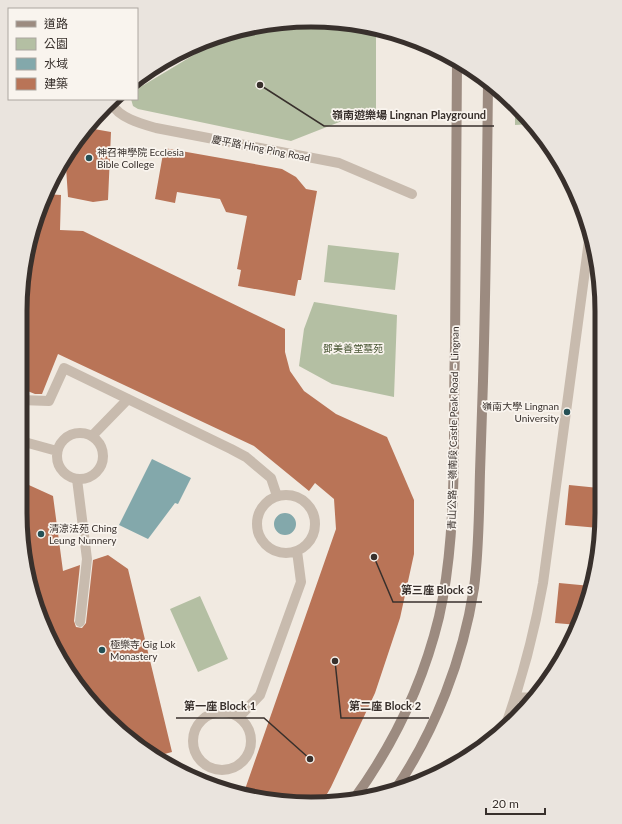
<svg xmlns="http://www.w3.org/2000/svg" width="622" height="824" viewBox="0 0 622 824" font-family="Lato,'Noto Sans TC',sans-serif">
  <rect width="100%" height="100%" fill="#f1eae1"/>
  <path fill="#b4bfa3" d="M 311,20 L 368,26 L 376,28 L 376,120 L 342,121 L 291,141 L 138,109 L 133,106 L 131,99 L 137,99 L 137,89 L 232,32 L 254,26 Z
    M 515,104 L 517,105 L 533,124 L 515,125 Z
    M 328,245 L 399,253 L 395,290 L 324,282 Z
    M 314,302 L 397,315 L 394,397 L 332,384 L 299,366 L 304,329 Z
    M 200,596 L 228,659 L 198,672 L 170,609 Z"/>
  <path fill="#83a8ab" d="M 152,459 L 191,478 L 178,504 L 175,503 L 148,539 L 119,525 Z
    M274 524a11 11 0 1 1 22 0a11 11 0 1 1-22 0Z"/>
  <path fill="#b97457" d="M 94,129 L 111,132 L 108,200 L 93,202 L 68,197 L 66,167 L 69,153 L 80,134 L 85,131 Z
    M 164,148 L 282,169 L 296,177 L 306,189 L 317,191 L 301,280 L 298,280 L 295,296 L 238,286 L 241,270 L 237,269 L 247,216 L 226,212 L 220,199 L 177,192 L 175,203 L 155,199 Z
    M 45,194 L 61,195 L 60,230 L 83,231 L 285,329 L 285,352 L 290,371 L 304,391 L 336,414 L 387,437 L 414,500 L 414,554 L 400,618 L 375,693 L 331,787 L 327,794 L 319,803 L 254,798 L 243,795 L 336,529 L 334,499 L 315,483 L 309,491 L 254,446 L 58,354 L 42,394 L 35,394 L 20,388 L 21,292 L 30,235 Z
    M 20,481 L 53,496 L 63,571 L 80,565 L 74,621 L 76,627 L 82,628 L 86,623 L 93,560 L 108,555 L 128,569 L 172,752 L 157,756 L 105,719 L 59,659 L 30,589 L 20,513 Z
    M 569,485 L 599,488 L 599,528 L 565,525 Z
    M 559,583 L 591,586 L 586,607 L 578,625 L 555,623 Z"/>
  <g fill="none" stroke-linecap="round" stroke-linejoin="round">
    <path stroke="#c8bbae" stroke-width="10" d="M 20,400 L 49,401 L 64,368 L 231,449 L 246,457 L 271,478 L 277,496
      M 92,436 L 128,399
      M 77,479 L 87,559 L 80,622
      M257 524a29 29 0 1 1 58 0a29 29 0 1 1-58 0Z
      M 516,697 L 534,698
      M193 741a29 29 0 1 1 58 0a29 29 0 1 1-58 0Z
      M 239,717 L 260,695 L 301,582 L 297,551
      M 504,730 C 522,680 534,635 543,583 L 590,233"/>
    <path stroke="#c8bbae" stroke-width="10" d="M 112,104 C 119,118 142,124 156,128 L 339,163 L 412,194
      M57 456a23 23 0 1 1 46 0a23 23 0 1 1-46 0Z
      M 20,440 L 28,443 L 57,451"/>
    <path stroke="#9c8b80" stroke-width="10" d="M 395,790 C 435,731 463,659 474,588 C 479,550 479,510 480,472 C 481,441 482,411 483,381 C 486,281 487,181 488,82
      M 354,799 C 394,744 423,683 439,617 C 451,564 453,508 454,454 C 454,418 454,382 455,347 C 456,251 457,156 457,61"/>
  </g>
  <g fill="#255055" stroke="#f9f4ee" stroke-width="1.5">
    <circle cx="89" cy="158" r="4"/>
    <circle cx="567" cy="412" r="4"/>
    <circle cx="41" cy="534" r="4"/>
    <circle cx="102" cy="650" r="4"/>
  </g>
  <g text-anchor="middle" stroke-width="3.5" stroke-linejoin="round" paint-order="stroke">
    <g font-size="10" fill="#38302c" stroke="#f9f4ee">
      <text transform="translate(261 148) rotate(11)" y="4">慶平路 Hing Ping Road</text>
      <text transform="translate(453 428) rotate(-89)" y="4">青山公路－嶺南段 Castle Peak Road – Lingnan</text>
    </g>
    <g font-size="10" fill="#38302c" stroke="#f9f4ee" text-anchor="start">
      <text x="97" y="156">神召神學院 Ecclesia<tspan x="97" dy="12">Bible College</tspan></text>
      <text x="559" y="410" text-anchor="end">嶺南大學 Lingnan<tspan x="559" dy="12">University</tspan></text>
      <text x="49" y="532">清涼法苑 Ching<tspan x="49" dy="12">Leung Nunnery</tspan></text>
      <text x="110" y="648">極樂寺 Gig Lok<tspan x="110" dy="12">Monastery</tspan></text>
    </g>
    <g font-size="10" fill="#465432" stroke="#f9f4ee">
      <text x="353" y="352">鄧美善堂墓苑</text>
    </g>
  </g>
  <path d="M0 0H622V824H0ZM311 27H311A284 284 0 0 1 595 311V513A284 284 0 0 1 311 797H311A284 284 0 0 1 27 513V311A284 284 0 0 1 311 27Z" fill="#eae4de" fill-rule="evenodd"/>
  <path fill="none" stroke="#38302c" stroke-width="5" d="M311 27H311A284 284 0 0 1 595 311V513A284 284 0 0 1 311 797H311A284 284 0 0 1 27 513V311A284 284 0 0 1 311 27Z"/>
  <path fill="none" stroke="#38302c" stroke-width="1.5" d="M260 85L324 126H494M374 557L393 602H482M335 661L341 718H429M310 759L264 718H176"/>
  <g fill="#38302c" stroke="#f9f4ee" stroke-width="1.5">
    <circle cx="260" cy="85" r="4"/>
    <circle cx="374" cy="557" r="4"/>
    <circle cx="335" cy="661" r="4"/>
    <circle cx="310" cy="759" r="4"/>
  </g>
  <g font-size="11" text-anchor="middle" font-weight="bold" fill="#38302c" stroke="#f9f4ee" stroke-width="3.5" stroke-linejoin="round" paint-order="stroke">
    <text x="409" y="119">嶺南遊樂場 Lingnan Playground</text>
    <text x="437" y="594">第三座 Block 3</text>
    <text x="385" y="710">第二座 Block 2</text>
    <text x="220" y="710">第一座 Block 1</text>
  </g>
  <rect x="8" y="8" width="130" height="92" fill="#f9f4ee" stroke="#aca6a0"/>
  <rect x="16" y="21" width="20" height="6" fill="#9c8b80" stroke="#aca6a0"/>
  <text x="44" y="28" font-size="12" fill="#38302c">道路</text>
  <rect x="16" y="38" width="20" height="12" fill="#b4bfa3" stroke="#aca6a0"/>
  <text x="44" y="48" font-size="12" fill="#38302c">公園</text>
  <rect x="16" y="58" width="20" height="12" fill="#83a8ab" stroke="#aca6a0"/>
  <text x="44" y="68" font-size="12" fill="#38302c">水域</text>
  <rect x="16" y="78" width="20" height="12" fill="#b97457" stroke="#aca6a0"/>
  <text x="44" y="88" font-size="12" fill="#38302c">建築</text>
  <path d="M486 808v6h59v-6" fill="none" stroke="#38302c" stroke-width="2"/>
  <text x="492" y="808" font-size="12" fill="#38302c" stroke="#f9f4ee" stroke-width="3" paint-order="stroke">20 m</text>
</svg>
